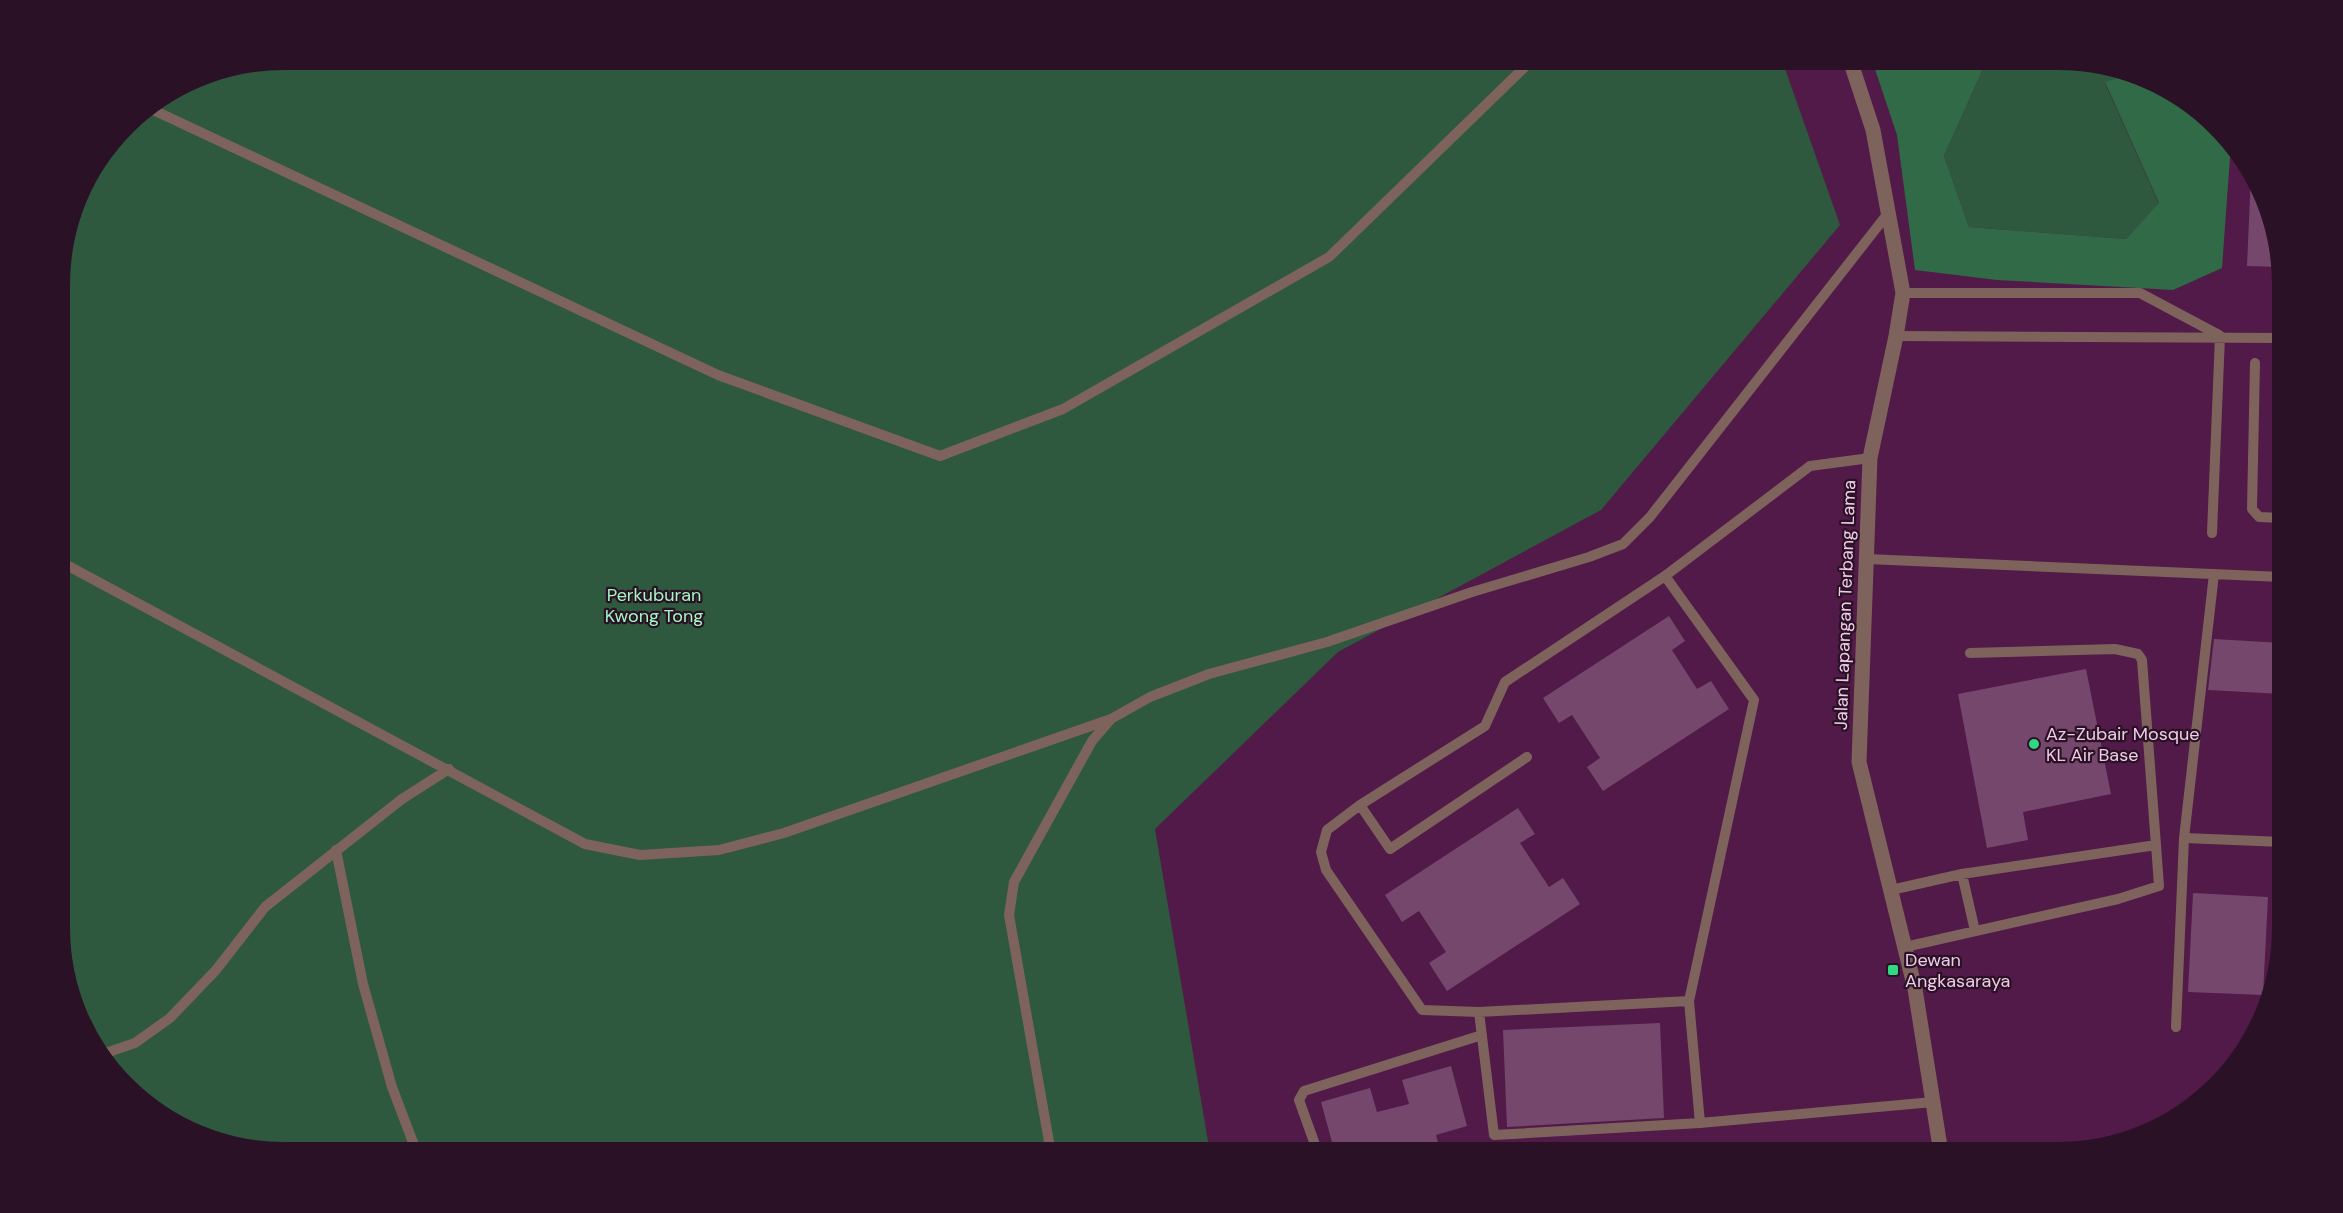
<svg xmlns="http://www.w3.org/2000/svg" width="2343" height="1213" viewBox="0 0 2343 1213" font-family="'DM Sans',sans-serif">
  <rect width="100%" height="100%" fill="#511a48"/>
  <path fill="#2e593e" d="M 285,60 L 1782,60 L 1840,225 L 1601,510 L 1338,652 L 1155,829 L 1210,1153 L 285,1153 L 186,1130 L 106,1065 L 77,1014 L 62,958 L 61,270 L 83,185 L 136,116 L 199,77 Z
    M 1987,60 L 2058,60 L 2125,76 L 2105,83 L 2159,204 L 2126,239 L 1969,227 L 1944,156 Z"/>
  <path fill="#306a47" d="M 1872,60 L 1987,60 L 1944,156 L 1969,227 L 2126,239 L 2159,203 L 2105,82 L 2125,76 L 2157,83 L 2231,144 L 2222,268 L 2173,290 L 1997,280 L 1915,270 L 1897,135 Z"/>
  <path fill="#76476c" d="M 2251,174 L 2266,199 L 2281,256 L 2281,267 L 2247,266 Z
    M 1669,616 L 1685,641 L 1672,650 L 1697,689 L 1711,681 L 1729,709 L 1603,791 L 1587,767 L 1600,758 L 1572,715 L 1559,723 L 1543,698 Z
    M 2214,639 L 2282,643 L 2282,694 L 2208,690 Z
    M 2086,669 L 2111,794 L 2023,812 L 2028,840 L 1987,848 L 1958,694 Z
    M 1518,808 L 1535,834 L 1520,843 L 1549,887 L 1563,878 L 1580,904 L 1447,991 L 1429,963 L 1446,952 L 1419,911 L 1402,922 L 1385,895 Z
    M 2193,893 L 2268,897 L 2263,995 L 2188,992 Z
    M 1660,1023 L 1664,1118 L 1507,1127 L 1503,1030 Z
    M 1451,1066 L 1467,1126 L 1436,1135 L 1440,1150 L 1431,1153 L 1335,1153 L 1321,1102 L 1370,1088 L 1377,1112 L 1409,1104 L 1402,1080 Z"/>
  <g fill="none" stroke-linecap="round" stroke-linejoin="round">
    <path stroke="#7e635c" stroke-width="10" d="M 149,108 L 718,375 L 940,456 L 1063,409 L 1329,257 L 1532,60
      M 1903,293 L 2140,293 L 2219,335
      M 1896,336 L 2281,338
      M 2255,363 L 2252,509 L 2259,517 L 2282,518
      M 2212,533 L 2220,336
      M 1867,559 L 2282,577
      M 61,562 L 585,844 L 640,855 L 719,850 L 784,833 L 1111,719 L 1150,697 L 1209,674 L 1327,642 L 1472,592 L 1589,557 L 1623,544 L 1650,517 L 1889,212
      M 1665,576 L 1754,700 L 1689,1001 L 1700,1123
      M 1970,653 L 2115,649 L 2138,654 L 2142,660 L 2156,845
      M 1360,805 L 1390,849 L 1527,757
      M 2184,838 L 2283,842
      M 336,850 L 363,984 L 392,1087 L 417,1153
      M 1962,874 L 1975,931
      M 1891,890 L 1962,874 L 2156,845 L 2159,886 L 2118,899 L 1905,947
      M 1689,1001 L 1479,1012 L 1422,1010 L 1326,870 L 1321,852 L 1327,830 L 1360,805 L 1485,726 L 1505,682 L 1665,576 L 1810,466 L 1870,458
      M 1479,1012 L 1494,1135 L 1700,1123 L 1933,1102
      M 2176,1027 L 2184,838 L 2214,574
      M 100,1055 L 135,1043 L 170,1018 L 216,970 L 265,907 L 402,799 L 449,769
      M 1051,1153 L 1009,915 L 1014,882 L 1092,741 L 1111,719
      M 1318,1153 L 1299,1100 L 1304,1091 L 1482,1035"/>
    <path stroke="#7e635c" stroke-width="15" d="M 1850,60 L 1873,130 L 1903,293 L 1896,336 L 1870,458 L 1859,762 L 1915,989 L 1941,1153"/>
  </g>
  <g fill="#31d882" stroke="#2a1125" stroke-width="2">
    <circle cx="2034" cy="744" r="6"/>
    <rect x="1887" y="964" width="12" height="12" rx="3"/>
  </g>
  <g text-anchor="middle" stroke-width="4.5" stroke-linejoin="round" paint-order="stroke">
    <g font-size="18" fill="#a2f8c0" stroke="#2a1125">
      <text x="654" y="601">Perkuburan<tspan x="654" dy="21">Kwong Tong</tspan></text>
    </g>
    <g font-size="18" fill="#efcde7" stroke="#2a1125">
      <text transform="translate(1845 605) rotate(-88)" y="6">Jalan Lapangan Terbang Lama</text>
    </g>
    <g font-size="18" fill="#efcde7" stroke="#2a1125" text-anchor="start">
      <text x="2046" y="740">Az-Zubair Mosque<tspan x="2046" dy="21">KL Air Base</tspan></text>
      <text x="1905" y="966">Dewan<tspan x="1905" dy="21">Angkasaraya</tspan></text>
    </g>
  </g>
  <path d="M0 0H2343V1213H0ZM284 70H2058A214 214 0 0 1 2272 284V928A214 214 0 0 1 2058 1142H284A214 214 0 0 1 70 928V284A214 214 0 0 1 284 70Z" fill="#2a1125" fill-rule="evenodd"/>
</svg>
